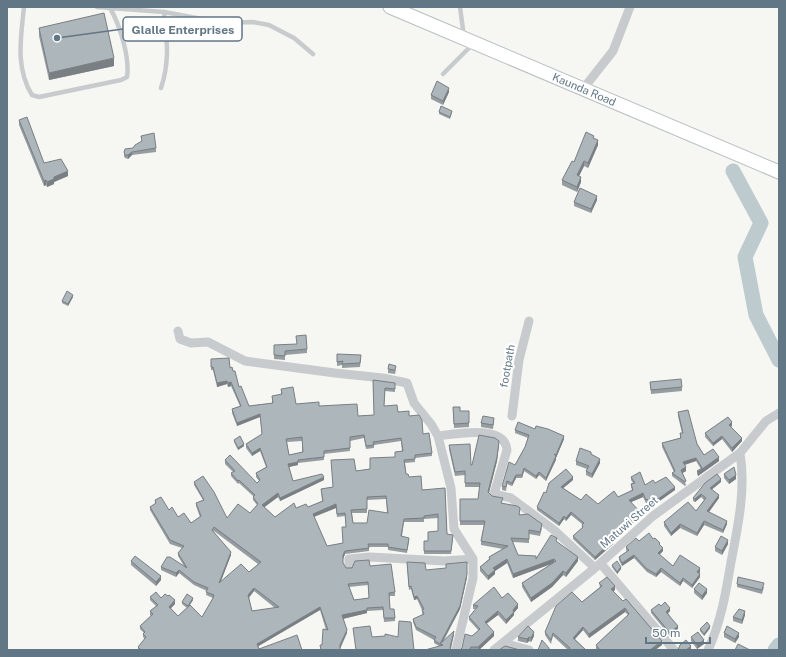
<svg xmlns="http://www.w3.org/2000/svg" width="786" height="657" viewBox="0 0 786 657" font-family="'Public Sans',sans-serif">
  <rect width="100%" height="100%" fill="#f6f6f2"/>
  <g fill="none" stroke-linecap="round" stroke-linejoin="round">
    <path stroke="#bdcbcf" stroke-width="15" d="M 733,171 L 761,223 L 745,257 L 756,315 L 779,360
      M 775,650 L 779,645"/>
    <g stroke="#b7bdc1" stroke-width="15">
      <g id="secondary">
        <path id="s1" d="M 390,7 L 779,172"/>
      </g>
    </g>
    <path stroke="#c8cbce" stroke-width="4.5" d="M 24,7 C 21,38 15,67 32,95 L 39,97 L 121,80 L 127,77 C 130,58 120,25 110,8 L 97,7
      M 460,7 L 464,37
      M 110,8 L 164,12 L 224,23 L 253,22 L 269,25 L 294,38 L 313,54
      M 443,74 L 473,44
      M 161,88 C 170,61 167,40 164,12"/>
    <path stroke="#c8cbce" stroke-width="9" d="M 583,89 L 613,51 L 630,7
      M 178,331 L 180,339 L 191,343 L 208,342 L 245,361 L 335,373 L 383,378 L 407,383 L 414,403 L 431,424 L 438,436 L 451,488 L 454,529 L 473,559 L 473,578 L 456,650
      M 512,416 L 519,360 L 529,321
      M 438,436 C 455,434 505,424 507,450 L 494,494 L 511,498 L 554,530 L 595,568
      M 601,564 L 674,650
      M 349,566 L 349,559 L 370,557 L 444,561 L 473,559
      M 503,643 L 529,650
      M 494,650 L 595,568 L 653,516 L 740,453 L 766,421 L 779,413
      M 708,650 C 721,622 726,592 731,562 C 738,526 746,489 740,453"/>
    <use href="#secondary" stroke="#fff" stroke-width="13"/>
  </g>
  <path fill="#959da1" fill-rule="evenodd" d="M 39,28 L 114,66 L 49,80 L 39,36 Z
    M 449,92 L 443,105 L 431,99 L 431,95 Z
    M 439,112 L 452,113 L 450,119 L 439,114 Z
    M 19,120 L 44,163 L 68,176 L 54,182 L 54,184 L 47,187 L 46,185 L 44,186 L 19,125 Z
    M 141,136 L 156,148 L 156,152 L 132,155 L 128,159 L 125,158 L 124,156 L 124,152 L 133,148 L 142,142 Z
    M 594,139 L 598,145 L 588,168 L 584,166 L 579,176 L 581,182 L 577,192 L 562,185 L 562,180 L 574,162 Z
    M 597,200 L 591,213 L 574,206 L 574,202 Z
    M 73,297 L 68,306 L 62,303 L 62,301 Z
    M 274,345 L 307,349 L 307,353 L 285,355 L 285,360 L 274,359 Z
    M 337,354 L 361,359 L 360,367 L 342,368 L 342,365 L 337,366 Z
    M 211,359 L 230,368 L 233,371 L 239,387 L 249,406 L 272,403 L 272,396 L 281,395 L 281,389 L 296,404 L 319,406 L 358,416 L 374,415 L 373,380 L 395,383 L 395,392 L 385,391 L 384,406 L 409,416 L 423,434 L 432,453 L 432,456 L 415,458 L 415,462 L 405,463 L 406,474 L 422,490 L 445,488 L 447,534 L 453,538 L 451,554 L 424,554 L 424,541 L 428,541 L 438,531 L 438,518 L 424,519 L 424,522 L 404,522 L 402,536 L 409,541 L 407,553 L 388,550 L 388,547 L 369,547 L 369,551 L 345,554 L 343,559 L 343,563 L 346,568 L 370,566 L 395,592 L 395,596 L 389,596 L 390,609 L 395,618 L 395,621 L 384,622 L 383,610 L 367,611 L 367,613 L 343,619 L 347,633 L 322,645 L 326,630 L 320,610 L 258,646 L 259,649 L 302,650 L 138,650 L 138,647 L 145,639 L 143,637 L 143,634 L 144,633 L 140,629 L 140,626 L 151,616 L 150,615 L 150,611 L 156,606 L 150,600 L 150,597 L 161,598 L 175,604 L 171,608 L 178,616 L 187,608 L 182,604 L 182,602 L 193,600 L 188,607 L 202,617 L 213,598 L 206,595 L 207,591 L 194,585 L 179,573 L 176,577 L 161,570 L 161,567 L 184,566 L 178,556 L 178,553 L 182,548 L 170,544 L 150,510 L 150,507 L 155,504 L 155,500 L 178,517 L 191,523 L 200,517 L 196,506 L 196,503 L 203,500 L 194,485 L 194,482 L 227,518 L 250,513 L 257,505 L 253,500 L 253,496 L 239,483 L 238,484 L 231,476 L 231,473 L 233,472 L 225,464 L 225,460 L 257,483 L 259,481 L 256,477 L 256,473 L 266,467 L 260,451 L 252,456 L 246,448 L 246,444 L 262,434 L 260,417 L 237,426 L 232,413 L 232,409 L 240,406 L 231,386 L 228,387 L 227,384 L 217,387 L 213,370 L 211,370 ZM 364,438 L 366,449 L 374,448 L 374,445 L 401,441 L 402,451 L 395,452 L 395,457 L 370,469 L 356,471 L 333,487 L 321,489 L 322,501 L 308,507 L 296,508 L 275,517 L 264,507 L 278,497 L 280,501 L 324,480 L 293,481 L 289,467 L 298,465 L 298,463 L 324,460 L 324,454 L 350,451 L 350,441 ZM 302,441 L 302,452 L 289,455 L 287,442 ZM 386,499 L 387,513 L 367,523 L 353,523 L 352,513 L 367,513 L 367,500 ZM 336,508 L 337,517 L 345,516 L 346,527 L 343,543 L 327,546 L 314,517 ZM 213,531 L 214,531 L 258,564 L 249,572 L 221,581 L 231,555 ZM 368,585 L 369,598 L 354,600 L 349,587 ZM 254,591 L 275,608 L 252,611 L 249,598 Z
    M 388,369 L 396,370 L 395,374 L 388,373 Z
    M 650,382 L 682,387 L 682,391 L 651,394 Z
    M 453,407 L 460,411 L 469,411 L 469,427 L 454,428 Z
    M 678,412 L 704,455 L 719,461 L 698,476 L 697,474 L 697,471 L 701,469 L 696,461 L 685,465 L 686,471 L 682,473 L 686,485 L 685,486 L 672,476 L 672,473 L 674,472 L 662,447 L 662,443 L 680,438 L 680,433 L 682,433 L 678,416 Z
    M 494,422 L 493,429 L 481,427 L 481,423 Z
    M 732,426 L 731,427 L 742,441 L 732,452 L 722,439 L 713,446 L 705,437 L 705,433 Z
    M 535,429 L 564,439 L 546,481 L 539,475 L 536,479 L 524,471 L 522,478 L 516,478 L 512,486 L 507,484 L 506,491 L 502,490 L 502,486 L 515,465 L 525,447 L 528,438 L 515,433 L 515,430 Z
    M 234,440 L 244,446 L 238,450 L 234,442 Z
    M 449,445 L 471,465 L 472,465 L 499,445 L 497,461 L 489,493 L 492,496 L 520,515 L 542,528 L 540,536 L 529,534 L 529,543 L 513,542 L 518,555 L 536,558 L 557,542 L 578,561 L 566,577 L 563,575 L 552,587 L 531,602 L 522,587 L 522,583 L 553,563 L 513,578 L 507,563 L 495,571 L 495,574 L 488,580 L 480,571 L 480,567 L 489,559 L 489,557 L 503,549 L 481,545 L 481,541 L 484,525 L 460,525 L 460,499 L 478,499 L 480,487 L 465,487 L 465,475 L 455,476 L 449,449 Z
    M 591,454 L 600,463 L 592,478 L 586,475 L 586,471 L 587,469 L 576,465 L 576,461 Z
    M 724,474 L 736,479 L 729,484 L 724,478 Z
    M 631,477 L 645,485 L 655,483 L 675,490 L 651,507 L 647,503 L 646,503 L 643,497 L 631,502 L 641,516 L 613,540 L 613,544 L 595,560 L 573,539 L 573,536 L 582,528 L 582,524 L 571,515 L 566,521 L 564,519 L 559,526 L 537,510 L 537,507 L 546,493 L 573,480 L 563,488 L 581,500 L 598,504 L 618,497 L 632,490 L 631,487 L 631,484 L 633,483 L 631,480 Z
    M 721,482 L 712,489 L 719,498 L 708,512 L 727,524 L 723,533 L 704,525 L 697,536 L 680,528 L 671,536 L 664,526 L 664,522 L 696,511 L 704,500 L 701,497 L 695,502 L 693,501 L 693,498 Z
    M 653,539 L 660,545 L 663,551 L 659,555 L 673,566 L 700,572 L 698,573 L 700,577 L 692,588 L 683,581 L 680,586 L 661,572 L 656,577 L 647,572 L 634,558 L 622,566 L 619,560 L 619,557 L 627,552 L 626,550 L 626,547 L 639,541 Z
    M 728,544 L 722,555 L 715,551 L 715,547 Z
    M 131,561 L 161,580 L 156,586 L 131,565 Z
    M 407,565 L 426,570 L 467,577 L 460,609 L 443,642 L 454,634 L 451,649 L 439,646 L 434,643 L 434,640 L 416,630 L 413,622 L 413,619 L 423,615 L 422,613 L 422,610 L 417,599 L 414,600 L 411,589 L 409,590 Z
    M 612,565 L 621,569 L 617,574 L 612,567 Z
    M 599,583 L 615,590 L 613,591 L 662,645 L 655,650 L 597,650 L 596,649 L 596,645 L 628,615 L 625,612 L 589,638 L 583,630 L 575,639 L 586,650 L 568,650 L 553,636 L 551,644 L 545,635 L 545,632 L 600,587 Z
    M 737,584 L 764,587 L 762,594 L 737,587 Z
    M 694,589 L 707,593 L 702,600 L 694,593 Z
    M 502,598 L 518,608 L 514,612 L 514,615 L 506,624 L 498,615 L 486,623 L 494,636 L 479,650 L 460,650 L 472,636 L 479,631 L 469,620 L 469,617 L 476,609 L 473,609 L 473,605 Z
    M 661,606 L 670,611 L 668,613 L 678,629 L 670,636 L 651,613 L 651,610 Z
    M 745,615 L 742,624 L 733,621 L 733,617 Z
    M 710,628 L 704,636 L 700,631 L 700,629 Z
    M 724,633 L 739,637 L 735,643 L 724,637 Z
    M 534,636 L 531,642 L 529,641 L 527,643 L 518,641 L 518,637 Z
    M 691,637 L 704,644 L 697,649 L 691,641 Z"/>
  <path fill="#797f83" d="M 114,58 L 114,66 L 49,80 L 49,73 Z
    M 449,88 L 449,92 L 443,105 L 443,101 Z
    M 598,140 L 598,145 L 588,168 L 588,163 Z
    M 132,152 L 132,155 L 128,159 L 128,155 Z
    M 584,161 L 584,166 L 577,180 L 577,175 Z
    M 68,171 L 68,176 L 54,182 L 54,184 L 47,187 L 47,182 L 54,177 Z
    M 581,177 L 581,182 L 577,192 L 577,187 Z
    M 46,180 L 46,185 L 44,186 L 44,181 Z
    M 597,196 L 597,200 L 591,213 L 591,209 Z
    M 73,295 L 73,297 L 68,306 L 68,304 Z
    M 227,381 L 227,384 L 217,387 L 217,383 Z
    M 231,382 L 231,386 L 228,387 L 228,383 Z
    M 260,414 L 260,417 L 237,426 L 237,423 Z
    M 732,422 L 732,426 L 729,428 L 729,425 Z
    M 564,436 L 564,439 L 556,458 L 556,455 Z
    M 722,436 L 722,439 L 713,446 L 713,443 Z
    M 742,438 L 742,441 L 732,452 L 732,448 Z
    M 499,441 L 497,461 L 488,496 L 488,492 Z
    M 244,444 L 244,446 L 238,450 L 238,448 Z
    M 260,448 L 260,451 L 252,456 L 252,453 Z
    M 556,456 L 556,460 L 546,481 L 546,478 Z
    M 719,457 L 719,461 L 698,476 L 698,472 Z
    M 696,458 L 696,461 L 683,465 L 683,462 Z
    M 600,459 L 600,463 L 592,478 L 592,474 Z
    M 298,462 L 298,465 L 288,467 L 288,464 Z
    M 686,467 L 686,471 L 681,474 L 681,470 Z
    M 524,468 L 524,471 L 522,478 L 522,475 Z
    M 539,472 L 539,475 L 536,479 L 536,476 Z
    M 516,475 L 516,478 L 512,486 L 512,483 Z
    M 736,475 L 736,479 L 729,484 L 729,480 Z
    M 324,477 L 324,480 L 280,501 L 280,498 Z
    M 573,477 L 573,480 L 561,490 L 561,487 Z
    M 721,479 L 721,482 L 710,491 L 710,488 Z
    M 675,487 L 675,490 L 651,507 L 651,504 Z
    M 278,493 L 278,497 L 262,509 L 262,505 Z
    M 643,493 L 643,497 L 629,503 L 629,500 Z
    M 701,494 L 701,497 L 695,502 L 695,499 Z
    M 719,495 L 719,498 L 707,515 L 707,511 Z
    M 336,504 L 336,508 L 313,517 L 313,514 Z
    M 571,512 L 571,515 L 566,521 L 566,518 Z
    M 641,513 L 641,516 L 612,542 L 612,539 Z
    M 564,516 L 564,519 L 559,526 L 559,523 Z
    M 704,521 L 704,525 L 697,536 L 697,533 Z
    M 727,521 L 727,524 L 723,533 L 723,530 Z
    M 680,524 L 680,528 L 671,536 L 671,533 Z
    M 613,540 L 613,544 L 595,560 L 595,557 Z
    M 728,540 L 728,544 L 722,555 L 722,551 Z
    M 663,548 L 663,551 L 658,556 L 658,553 Z
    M 345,551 L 345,554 L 343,559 L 343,555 Z
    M 231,552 L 231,555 L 219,586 L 219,583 Z
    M 634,555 L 634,558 L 622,566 L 622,563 Z
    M 578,557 L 578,561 L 566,577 L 566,573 Z
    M 507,559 L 507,563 L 495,571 L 495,574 L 488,580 L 488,576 L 493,568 Z
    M 554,559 L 554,563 L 513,578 L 513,574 Z
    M 621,567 L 621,569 L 617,574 L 617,572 Z
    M 661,568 L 661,572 L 656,577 L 656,574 Z
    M 700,568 L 700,572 L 697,576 L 697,572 Z
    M 179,570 L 179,573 L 176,577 L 176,573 Z
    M 563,571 L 563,575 L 552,587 L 531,602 L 531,598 Z
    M 467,574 L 467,577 L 460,609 L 441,644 L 440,644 L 440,647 L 440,644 Z
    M 700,574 L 700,577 L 692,588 L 692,585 Z
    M 161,576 L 161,580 L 156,586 L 156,582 Z
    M 683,578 L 683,581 L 680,586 L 680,583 Z
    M 615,586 L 615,590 L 611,593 L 611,589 Z
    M 254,588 L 254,591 L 248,598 L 248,595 Z
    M 707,589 L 707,593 L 702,600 L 702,596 Z
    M 417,596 L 417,599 L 414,600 L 414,597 Z
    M 193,598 L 193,600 L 188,608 L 188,606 Z
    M 175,600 L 175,604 L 169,610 L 169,607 Z
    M 518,604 L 518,608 L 513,614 L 513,610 Z
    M 320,607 L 320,610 L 257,647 L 257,644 Z
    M 625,608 L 625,612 L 589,638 L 589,634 Z
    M 670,608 L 670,611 L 666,615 L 666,612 Z
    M 367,610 L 367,613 L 342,619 L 342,615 Z
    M 498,611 L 498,615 L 485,625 L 485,622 Z
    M 745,611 L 745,615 L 742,624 L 742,620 Z
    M 514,612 L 514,615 L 506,624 L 506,620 Z
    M 678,626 L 678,629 L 670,636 L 670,633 Z
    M 710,626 L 710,628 L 704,636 L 704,634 Z
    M 583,627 L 583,630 L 573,641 L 573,638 Z
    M 347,630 L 347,633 L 340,649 L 340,645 Z
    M 454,631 L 454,634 L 450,650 L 450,648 Z
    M 494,632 L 494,636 L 479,650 L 478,647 Z
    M 534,632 L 534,636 L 531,642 L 531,638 Z
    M 739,633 L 739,637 L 735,643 L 735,639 Z
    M 529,637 L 529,641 L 527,643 L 527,639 Z
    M 704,640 L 704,644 L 697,649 L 697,645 Z
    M 662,641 L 662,645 L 655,650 L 650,650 Z
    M 691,646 L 691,649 L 690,650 L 686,650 Z"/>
  <path fill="#adb6bb" stroke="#797f83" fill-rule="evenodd" d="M 104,13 L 114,58 L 49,73 L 39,28 Z
    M 437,81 L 449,88 L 443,101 L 431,95 Z
    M 441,106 L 452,111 L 450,117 L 439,112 Z
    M 27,117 L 44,163 L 61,159 L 68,171 L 54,177 L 54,179 L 47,182 L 46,180 L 44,181 L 19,120 Z
    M 586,132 L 594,136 L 593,138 L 598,140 L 588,163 L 584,161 L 577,175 L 581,177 L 577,187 L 562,180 L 572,161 L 574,162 Z
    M 154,133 L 156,148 L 132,152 L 128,155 L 125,155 L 124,152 L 125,149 L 133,148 L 135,145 L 142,141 L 141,136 Z
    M 580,188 L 597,196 L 591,209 L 574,202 Z
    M 67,291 L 73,295 L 68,304 L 62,301 Z
    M 306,335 L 307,349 L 285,351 L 285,356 L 274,355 L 274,345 L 297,344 L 296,336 Z
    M 337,354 L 361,355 L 360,363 L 342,364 L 343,361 L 337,362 Z
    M 229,358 L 230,368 L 232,367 L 233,371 L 235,371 L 239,387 L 241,386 L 249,406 L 273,403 L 272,396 L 282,394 L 281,389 L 293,387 L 296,404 L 319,402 L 319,406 L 357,404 L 358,416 L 374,415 L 373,380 L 395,383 L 395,389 L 385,388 L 384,406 L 397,405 L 398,412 L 409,411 L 409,416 L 419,415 L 422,420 L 423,434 L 429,433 L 432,453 L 415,455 L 415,459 L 404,460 L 406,474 L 408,474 L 409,477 L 421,476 L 422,490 L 445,488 L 447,534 L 453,535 L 451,551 L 424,551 L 424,541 L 428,541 L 428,532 L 438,531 L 438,514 L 424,516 L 424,518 L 404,519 L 401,536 L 409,538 L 407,550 L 388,547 L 388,544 L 368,544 L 369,548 L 345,551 L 343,555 L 343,563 L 346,568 L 352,568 L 355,561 L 369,560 L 370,566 L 391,564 L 395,592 L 389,593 L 390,609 L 394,609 L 395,618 L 384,618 L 383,607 L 367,608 L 367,610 L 342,615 L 347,630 L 340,645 L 340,650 L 321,650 L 320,645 L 322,645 L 323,629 L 328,630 L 320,607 L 257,644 L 259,649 L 297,635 L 302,650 L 141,650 L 138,647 L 146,637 L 143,634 L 145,632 L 140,626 L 153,614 L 150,611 L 158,605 L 150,597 L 156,592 L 161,598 L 165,594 L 168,596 L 169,595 L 175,600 L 169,607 L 178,616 L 190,605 L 202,617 L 213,598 L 214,595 L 206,592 L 208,588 L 194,582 L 179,570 L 176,573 L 161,567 L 167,557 L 170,557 L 187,568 L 178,553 L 184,546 L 170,540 L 150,507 L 156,503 L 155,500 L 161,497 L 169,510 L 172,507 L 178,517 L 184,513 L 191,523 L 201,516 L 196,503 L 204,500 L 194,482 L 203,476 L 214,492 L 227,518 L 238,504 L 250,513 L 258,504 L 253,497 L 255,495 L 239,480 L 238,481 L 231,473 L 235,471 L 225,460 L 230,455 L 257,483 L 260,480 L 256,473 L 267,467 L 260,448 L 252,453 L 246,444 L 262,434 L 260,414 L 237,423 L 232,409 L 241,406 L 231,382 L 228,383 L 227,381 L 217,383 L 213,367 L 211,367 L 211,359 ZM 364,435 L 366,446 L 374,445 L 373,442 L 401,438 L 403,451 L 395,452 L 395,457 L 370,458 L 370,469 L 356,471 L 354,459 L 331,460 L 333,487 L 321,489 L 323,501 L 308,507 L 306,504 L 296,508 L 294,503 L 275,517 L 262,505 L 278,493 L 280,498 L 324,477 L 322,474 L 293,481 L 288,464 L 298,462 L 298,460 L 324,457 L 324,451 L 350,448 L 350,437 ZM 302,437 L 303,452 L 289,455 L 286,439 ZM 386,496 L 388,513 L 369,510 L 367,523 L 353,523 L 351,510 L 367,509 L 367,497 ZM 336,504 L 337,514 L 345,513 L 346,527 L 342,527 L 343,543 L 327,546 L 313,514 ZM 214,527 L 261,562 L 249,572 L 241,564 L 219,583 L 231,552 L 212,530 ZM 368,582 L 369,598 L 354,600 L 348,584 ZM 254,588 L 279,607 L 252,611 L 248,595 Z
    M 389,364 L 396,366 L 395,370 L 388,369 Z
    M 681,379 L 682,387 L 651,390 L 650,382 Z
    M 453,407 L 460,407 L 460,411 L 469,411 L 469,423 L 454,424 Z
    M 688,410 L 697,444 L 704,455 L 713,449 L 719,457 L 698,472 L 697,471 L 702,468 L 696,458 L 683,462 L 686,467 L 681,470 L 686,481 L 685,482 L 672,473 L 675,471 L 662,443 L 681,438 L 680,433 L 683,433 L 678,412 Z
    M 483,416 L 494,418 L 493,425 L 481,423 Z
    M 728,417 L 732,422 L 729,425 L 742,438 L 732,448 L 722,436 L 713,443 L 705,433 Z
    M 518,422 L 535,429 L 536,426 L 548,429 L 564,436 L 556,455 L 554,454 L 556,456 L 546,478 L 539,472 L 536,476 L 524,468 L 522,475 L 516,475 L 512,483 L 507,481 L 506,487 L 502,486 L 509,462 L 515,465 L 525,447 L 529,435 L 515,430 Z
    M 479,435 L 495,438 L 499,441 L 497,457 L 488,492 L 492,496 L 503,498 L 501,503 L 517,506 L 520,508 L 519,515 L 528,514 L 542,524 L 540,532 L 529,530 L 529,539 L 511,538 L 518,555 L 536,556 L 536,559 L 551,535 L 557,538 L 556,541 L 578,557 L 566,573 L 563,571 L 552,583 L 531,598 L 522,583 L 556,561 L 554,559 L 513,574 L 507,559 L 493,568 L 495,570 L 488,576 L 480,567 L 490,559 L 489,557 L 508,546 L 481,541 L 485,521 L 460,521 L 460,499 L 478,499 L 480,483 L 465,483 L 465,471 L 455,472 L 449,445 L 470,444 L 471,465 L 472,465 Z
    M 240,436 L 244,444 L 238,448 L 234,440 Z
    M 580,448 L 591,452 L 591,454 L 600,459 L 592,474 L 586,471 L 589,466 L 576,461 Z
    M 734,467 L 736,475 L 729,480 L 724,474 Z
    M 566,469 L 573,477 L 561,487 L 581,500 L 586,494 L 598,504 L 614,491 L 618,497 L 633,490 L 631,484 L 635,483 L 631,477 L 640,472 L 645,485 L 653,480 L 655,483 L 666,477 L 675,487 L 651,504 L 647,499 L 646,500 L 643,493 L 629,500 L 641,513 L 612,539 L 613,540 L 595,557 L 573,536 L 583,527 L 582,525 L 584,523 L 571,512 L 566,518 L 564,516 L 559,523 L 537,507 L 544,492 L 546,493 L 549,483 Z
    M 717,474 L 721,479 L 710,488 L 719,495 L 707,511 L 727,521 L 723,530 L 704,521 L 697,533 L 680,524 L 671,533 L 664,522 L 688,502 L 696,511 L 706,498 L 701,494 L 695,499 L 693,498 L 705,483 Z
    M 649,533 L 653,539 L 655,538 L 660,543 L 659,544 L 663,548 L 658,553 L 673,566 L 680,555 L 700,568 L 697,572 L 700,574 L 692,585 L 683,578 L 680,583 L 661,568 L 656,574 L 647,569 L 634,555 L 622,563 L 619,557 L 629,550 L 626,547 L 636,538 L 639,541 Z
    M 721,536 L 728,540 L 722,551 L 715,547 Z
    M 135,556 L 161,576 L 156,582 L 131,561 Z
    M 617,561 L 621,567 L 617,572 L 612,565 Z
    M 407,562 L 425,563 L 426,570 L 446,568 L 446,564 L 467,562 L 467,574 L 460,606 L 440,644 L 434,640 L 436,637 L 416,627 L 413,619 L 424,614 L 422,610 L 424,609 L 417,596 L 414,597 L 411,586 L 409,587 Z
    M 607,577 L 615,586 L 611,589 L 623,601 L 626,599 L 662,641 L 650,650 L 600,650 L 596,645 L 629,614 L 625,608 L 589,634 L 583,627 L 573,638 L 586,650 L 569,650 L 570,648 L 553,633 L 551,640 L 545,632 L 556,606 L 572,592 L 582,602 L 602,586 L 599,583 Z
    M 738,577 L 764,583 L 762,590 L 737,584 Z
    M 699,583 L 707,589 L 702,596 L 694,589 Z
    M 494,587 L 502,598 L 508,593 L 518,604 L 513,610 L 514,612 L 506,620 L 498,611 L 485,622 L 494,632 L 478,647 L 471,647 L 469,650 L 460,650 L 462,648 L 465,634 L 472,636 L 480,629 L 469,617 L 478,606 L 473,605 Z
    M 187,594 L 193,598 L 188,606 L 182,602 Z
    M 665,602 L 670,608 L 666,612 L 678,626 L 670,633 L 651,610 L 659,604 L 661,606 Z
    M 739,609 L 745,611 L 742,620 L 733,617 Z
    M 399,621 L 411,622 L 414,650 L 356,650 L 353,628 L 370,626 L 372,637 L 385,636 L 385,634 L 398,637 Z
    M 707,622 L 710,626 L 704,634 L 700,629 Z
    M 528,626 L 534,632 L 531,638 L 529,637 L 527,639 L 518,637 Z
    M 727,626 L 739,633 L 735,639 L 724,633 Z
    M 454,631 L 450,648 L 451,650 L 425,650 L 443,645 L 440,644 Z
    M 698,632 L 704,640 L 697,645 L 691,637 Z
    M 542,640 L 549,648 L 549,650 L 538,650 Z
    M 686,640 L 691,646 L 686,650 L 678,650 L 680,645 Z
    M 738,644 L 750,650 L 735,650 Z
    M 505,646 L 520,650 L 499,650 Z"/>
  <g text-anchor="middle" stroke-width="4" stroke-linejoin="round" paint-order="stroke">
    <g font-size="11" fill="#627786" stroke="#fff">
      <text dy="4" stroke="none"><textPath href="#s1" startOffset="211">Kaunda Road</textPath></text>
      <text transform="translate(507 366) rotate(-80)" y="4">footpath</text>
      <text transform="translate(629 522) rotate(-41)" y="4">Matuwi Street</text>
    </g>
  </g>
  <path fill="none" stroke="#627786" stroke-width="1.5" d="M57 38L123 29"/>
  <circle fill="#627786" stroke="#fff" stroke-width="1.5" cx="57" cy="38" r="4"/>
  <rect fill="#fff" stroke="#627786" stroke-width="1.5" x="123" y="17" width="119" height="24" rx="4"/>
  <g font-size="12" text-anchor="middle" font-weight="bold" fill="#627786">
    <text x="183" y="34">Glalle Enterprises</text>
  </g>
  <rect width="786" height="657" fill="none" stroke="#627786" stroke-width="16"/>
  <path d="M646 637v6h64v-6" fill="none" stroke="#627786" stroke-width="2"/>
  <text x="652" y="637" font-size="12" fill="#627786" stroke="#ffffff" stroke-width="3" paint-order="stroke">50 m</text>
</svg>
